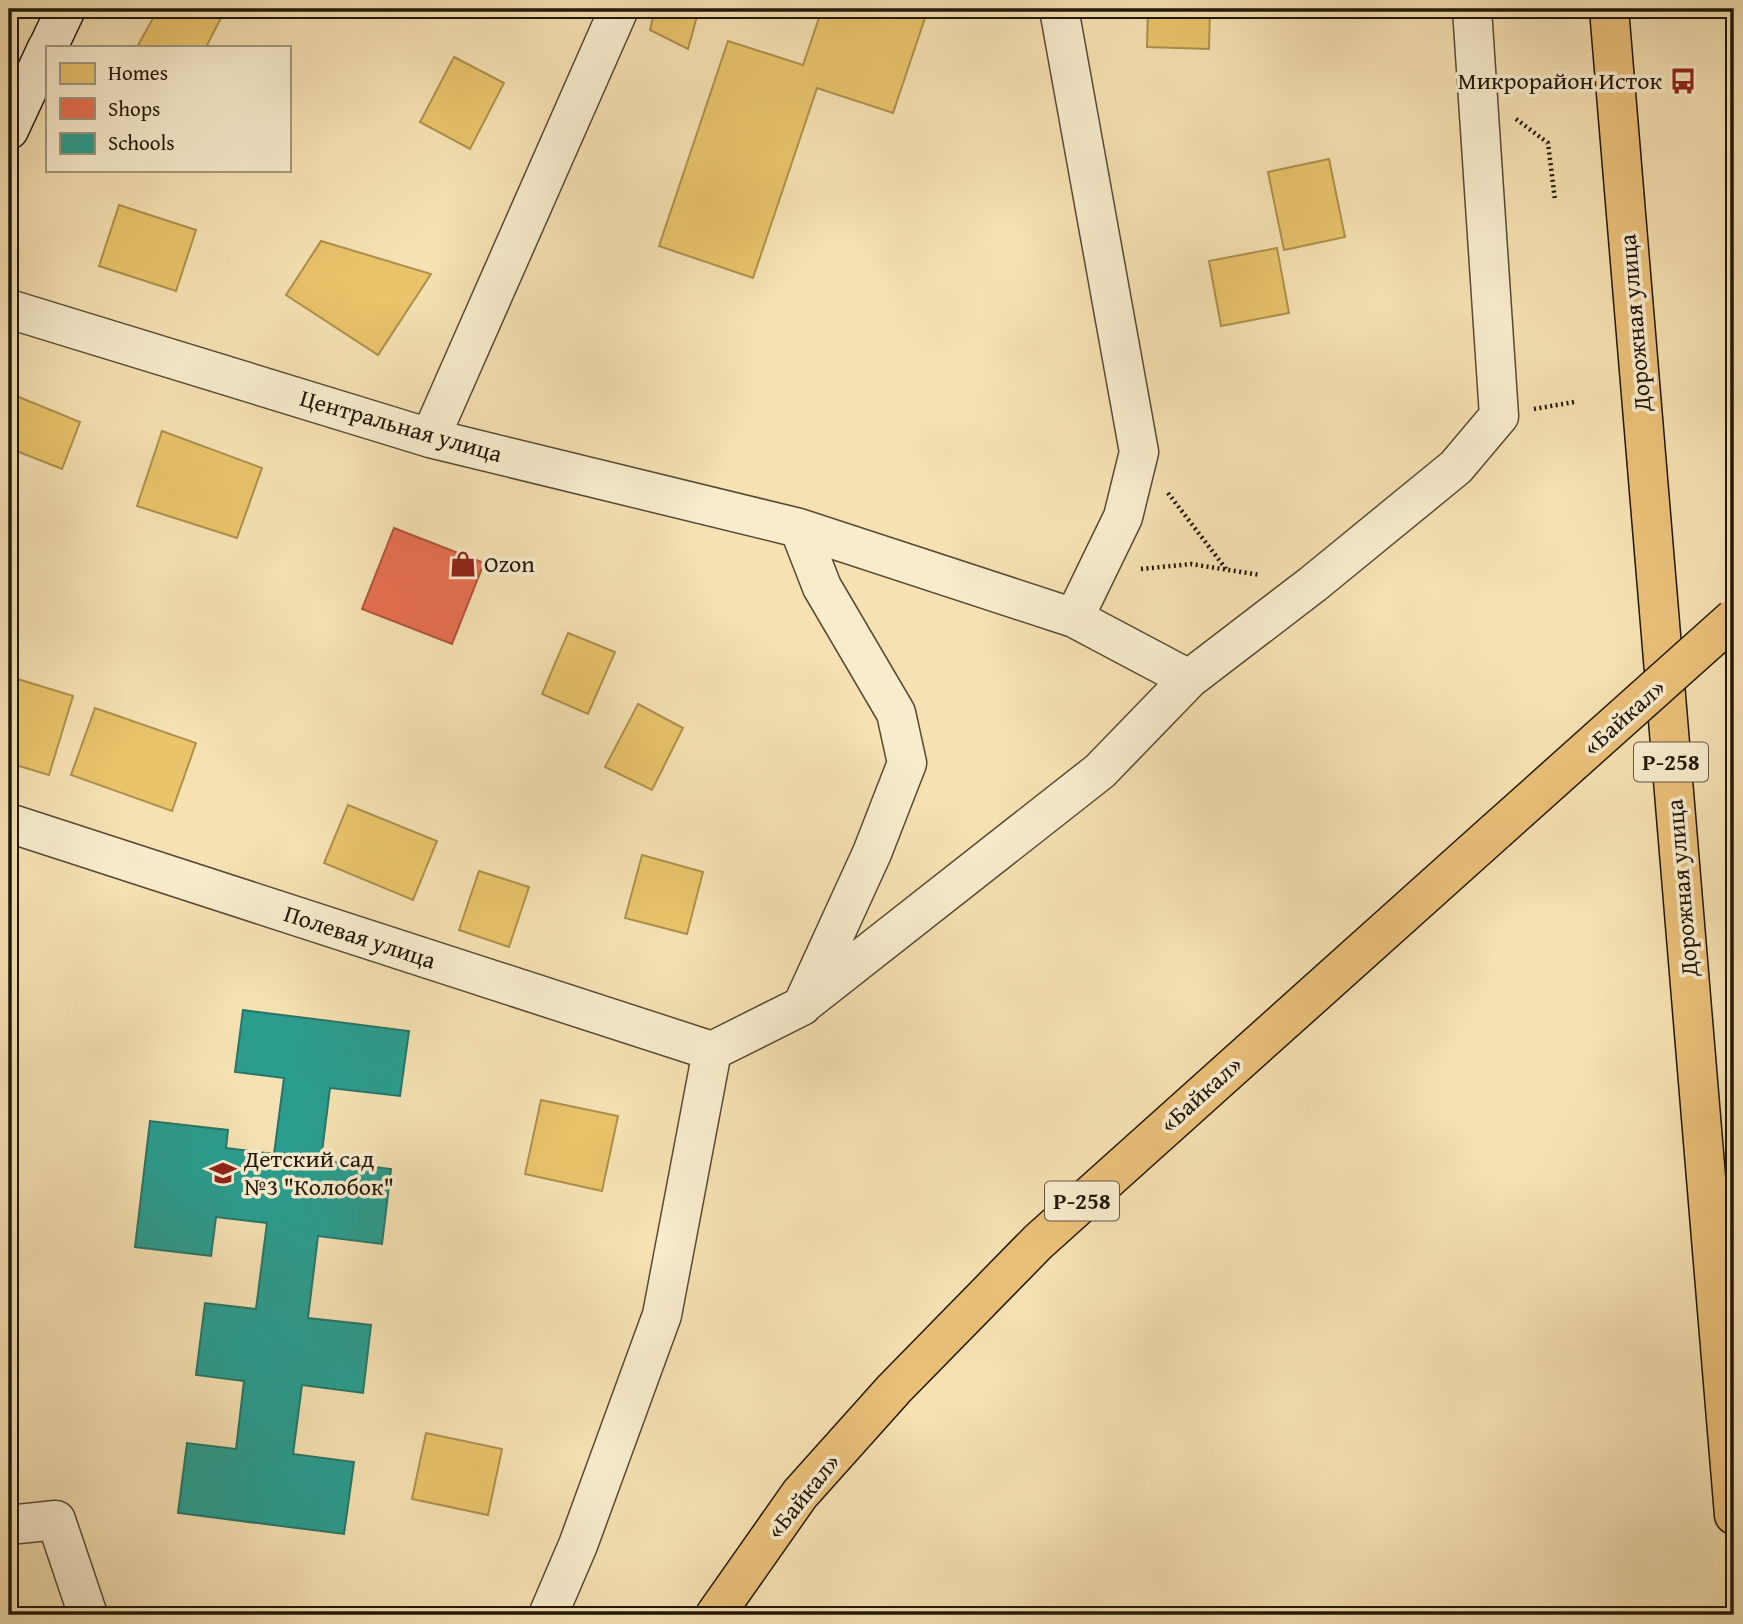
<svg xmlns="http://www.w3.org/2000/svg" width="1743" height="1624" viewBox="0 0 1743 1624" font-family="'Gentium Book Plus',serif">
  <rect width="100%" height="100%" fill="#f5e1b2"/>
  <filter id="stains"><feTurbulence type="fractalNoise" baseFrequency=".00286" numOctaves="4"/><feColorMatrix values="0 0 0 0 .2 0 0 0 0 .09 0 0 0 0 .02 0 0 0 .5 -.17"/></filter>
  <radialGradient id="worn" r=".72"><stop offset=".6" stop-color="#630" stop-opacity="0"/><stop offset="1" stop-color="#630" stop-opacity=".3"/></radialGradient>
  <path fill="#e9c46a" stroke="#ad904d" stroke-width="2" d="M 158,9 L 203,9 L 221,18 L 206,47 L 137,47 Z
    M 655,9 L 699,9 L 688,49 L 650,30 Z
    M 822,9 L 928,9 L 893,113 L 817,88 L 753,278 L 659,246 L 728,41 L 803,65 Z
    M 1148,9 L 1210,9 L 1209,49 L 1147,47 Z
    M 454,57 L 504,83 L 470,149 L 420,122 Z
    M 1329,159 L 1345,237 L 1284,250 L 1268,172 Z
    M 119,205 L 196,230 L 176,291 L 99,266 Z
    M 321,241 L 431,274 L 378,355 L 286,295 Z
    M 1277,248 L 1289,313 L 1221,326 L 1209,261 Z
    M 9,393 L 80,422 L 62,469 L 9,448 Z
    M 162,431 L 262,468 L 237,538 L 137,506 Z
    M 568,633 L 615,652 L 588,714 L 542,694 Z
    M 11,677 L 73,696 L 49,775 L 9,763 Z
    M 638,704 L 683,728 L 652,790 L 605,767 Z
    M 95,708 L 196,743 L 172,811 L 71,775 Z
    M 348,805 L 437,841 L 413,900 L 324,863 Z
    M 642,855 L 703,872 L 687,934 L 625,918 Z
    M 479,871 L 529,887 L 509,947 L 459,930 Z
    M 541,1100 L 618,1116 L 602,1191 L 525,1174 Z
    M 426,1433 L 502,1449 L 488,1515 L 412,1499 Z"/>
  <path fill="#e76f51" stroke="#ac553c" stroke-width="2" d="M 394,528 L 484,563 L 452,644 L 362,609 Z"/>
  <path fill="#2a9d8f" stroke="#287567" stroke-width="2" d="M 9,866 L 18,869 L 9,895 Z
    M 243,1010 L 409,1031 L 400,1096 L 330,1088 L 321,1160 L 391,1169 L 382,1244 L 318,1236 L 308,1318 L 371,1325 L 363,1393 L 302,1385 L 293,1454 L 354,1462 L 344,1534 L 178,1513 L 187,1443 L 236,1449 L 244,1381 L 196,1375 L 205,1303 L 256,1309 L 267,1223 L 216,1217 L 211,1256 L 135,1247 L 150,1121 L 228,1130 L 226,1148 L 274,1154 L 284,1078 L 235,1072 Z"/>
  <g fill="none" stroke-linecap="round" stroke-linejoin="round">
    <g stroke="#574a34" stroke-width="41">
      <path id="minor" d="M 1059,9 L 1139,452 L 1123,517 L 1074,618
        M 9,309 L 430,438 L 799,528 L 1074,618 L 1189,679 L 1313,584 L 1456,467 L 1499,416 L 1472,9
        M 430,438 L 619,9
        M 9,823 L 712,1051
        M 806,1002 L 1100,771 L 1189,679
        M 712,1051 L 802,1006 L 872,853 L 907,763 L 896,713 L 822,587 L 799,528
        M 9,1525 L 56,1520 L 88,1615
        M 548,1615 L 578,1545 L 662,1315 L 712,1051"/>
    </g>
    <g stroke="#22170a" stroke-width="41">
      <path id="secondary" d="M 48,47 L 66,9
        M 9,130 L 47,48"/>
    </g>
    <g stroke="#22170a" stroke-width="41">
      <path id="trunk" d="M 1609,9 L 1734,1515
        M 715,1615 L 800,1494 L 894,1389 L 1038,1242 L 1496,831"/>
    </g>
    <path stroke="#22170a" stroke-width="4.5" stroke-dasharray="2 3.5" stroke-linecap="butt" d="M 1516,119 L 1548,143 L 1555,200
      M 1534,409 L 1574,402
      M 1168,493 L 1226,569
      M 1141,569 L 1191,564 L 1260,575"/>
    <use href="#minor" stroke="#f8eccd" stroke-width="38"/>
    <use href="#secondary" stroke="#f8eccd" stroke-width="38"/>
    <use href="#trunk" stroke="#eac079" stroke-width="38"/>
    <g stroke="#22170a" stroke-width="41" stroke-linecap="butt">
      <path id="trunk-bridge" d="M 1496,831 L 1734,618"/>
    </g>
    <use href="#trunk-bridge" stroke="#eac079" stroke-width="38"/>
  </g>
  <defs>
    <g id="bus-bare" transform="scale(2.1)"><path d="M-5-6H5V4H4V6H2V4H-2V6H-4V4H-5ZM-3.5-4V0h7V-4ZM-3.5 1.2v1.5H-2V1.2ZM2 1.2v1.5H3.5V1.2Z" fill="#8f2418" stroke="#f8eccd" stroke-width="2.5" paint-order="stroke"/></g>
    <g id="shop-bare" transform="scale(2.1)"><path d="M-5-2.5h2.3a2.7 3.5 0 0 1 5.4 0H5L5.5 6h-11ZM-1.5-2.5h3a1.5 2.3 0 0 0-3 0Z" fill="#8f2418" stroke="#f8eccd" stroke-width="2.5" paint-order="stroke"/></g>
    <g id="school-bare" transform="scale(2.1)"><path d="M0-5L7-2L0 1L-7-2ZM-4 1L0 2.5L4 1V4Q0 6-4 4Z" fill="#8f2418" stroke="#f8eccd" stroke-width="2.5" paint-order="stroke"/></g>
  </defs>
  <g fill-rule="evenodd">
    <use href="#bus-bare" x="1683" y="81"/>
    <use href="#shop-bare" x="463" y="564"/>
    <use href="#school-bare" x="223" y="1173"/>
  </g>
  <g text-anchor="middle" stroke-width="7" stroke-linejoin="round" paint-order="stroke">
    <g fill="#f8eccd" stroke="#625744" stroke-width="2">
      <rect x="1634" y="742.5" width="74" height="39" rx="5"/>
      <rect x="1045" y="1181.5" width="74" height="39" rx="5"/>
    </g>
    <g font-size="23" font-weight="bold" fill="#22170a">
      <text x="1671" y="770">Р-258</text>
      <text x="1082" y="1209">Р-258</text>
    </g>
    <g font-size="24" fill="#22170a" stroke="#f8eccd" text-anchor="start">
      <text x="1662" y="89" text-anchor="end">Микрорайон Исток</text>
      <text x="484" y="572">Ozon</text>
      <text x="244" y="1167">Детский сад<tspan x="244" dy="28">№3 "Колобок"</tspan></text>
    </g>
    <g font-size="24" fill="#22170a" stroke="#f8eccd">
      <text transform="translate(1635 323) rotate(-95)" y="8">Дорожная улица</text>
      <text transform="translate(401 426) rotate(16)" y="8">Центральная улица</text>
      <text transform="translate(1624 717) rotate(-42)" y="8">«Байкал»</text>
      <text transform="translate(1682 888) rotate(-95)" y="8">Дорожная улица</text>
      <text transform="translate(360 937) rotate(18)" y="8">Полевая улица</text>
      <text transform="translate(1201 1094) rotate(-42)" y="8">«Байкал»</text>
      <text transform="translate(803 1496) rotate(-51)" y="8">«Байкал»</text>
    </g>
  </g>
  <rect width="1743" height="1624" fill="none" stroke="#f5e1b2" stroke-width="35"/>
  <rect x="10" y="10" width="1722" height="1603" fill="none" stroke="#22170a" stroke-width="3.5"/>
  <rect x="18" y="18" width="1708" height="1589" fill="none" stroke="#22170a" stroke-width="2"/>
  <rect x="46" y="46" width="245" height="126" fill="#f8eccd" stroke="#a2977f" stroke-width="2"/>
  <rect x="60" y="63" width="35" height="21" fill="#e9c46a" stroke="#a2977f" stroke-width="2"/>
  <text x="108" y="80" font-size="21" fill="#22170a">Homes</text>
  <rect x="60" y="98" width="35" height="21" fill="#e76f51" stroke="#a2977f" stroke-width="2"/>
  <text x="108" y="116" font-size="21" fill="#22170a">Shops</text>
  <rect x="60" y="133" width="35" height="21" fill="#2a9d8f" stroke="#a2977f" stroke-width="2"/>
  <text x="108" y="150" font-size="21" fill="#22170a">Schools</text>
  <rect width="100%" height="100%" filter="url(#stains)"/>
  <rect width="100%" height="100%" fill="url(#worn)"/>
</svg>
